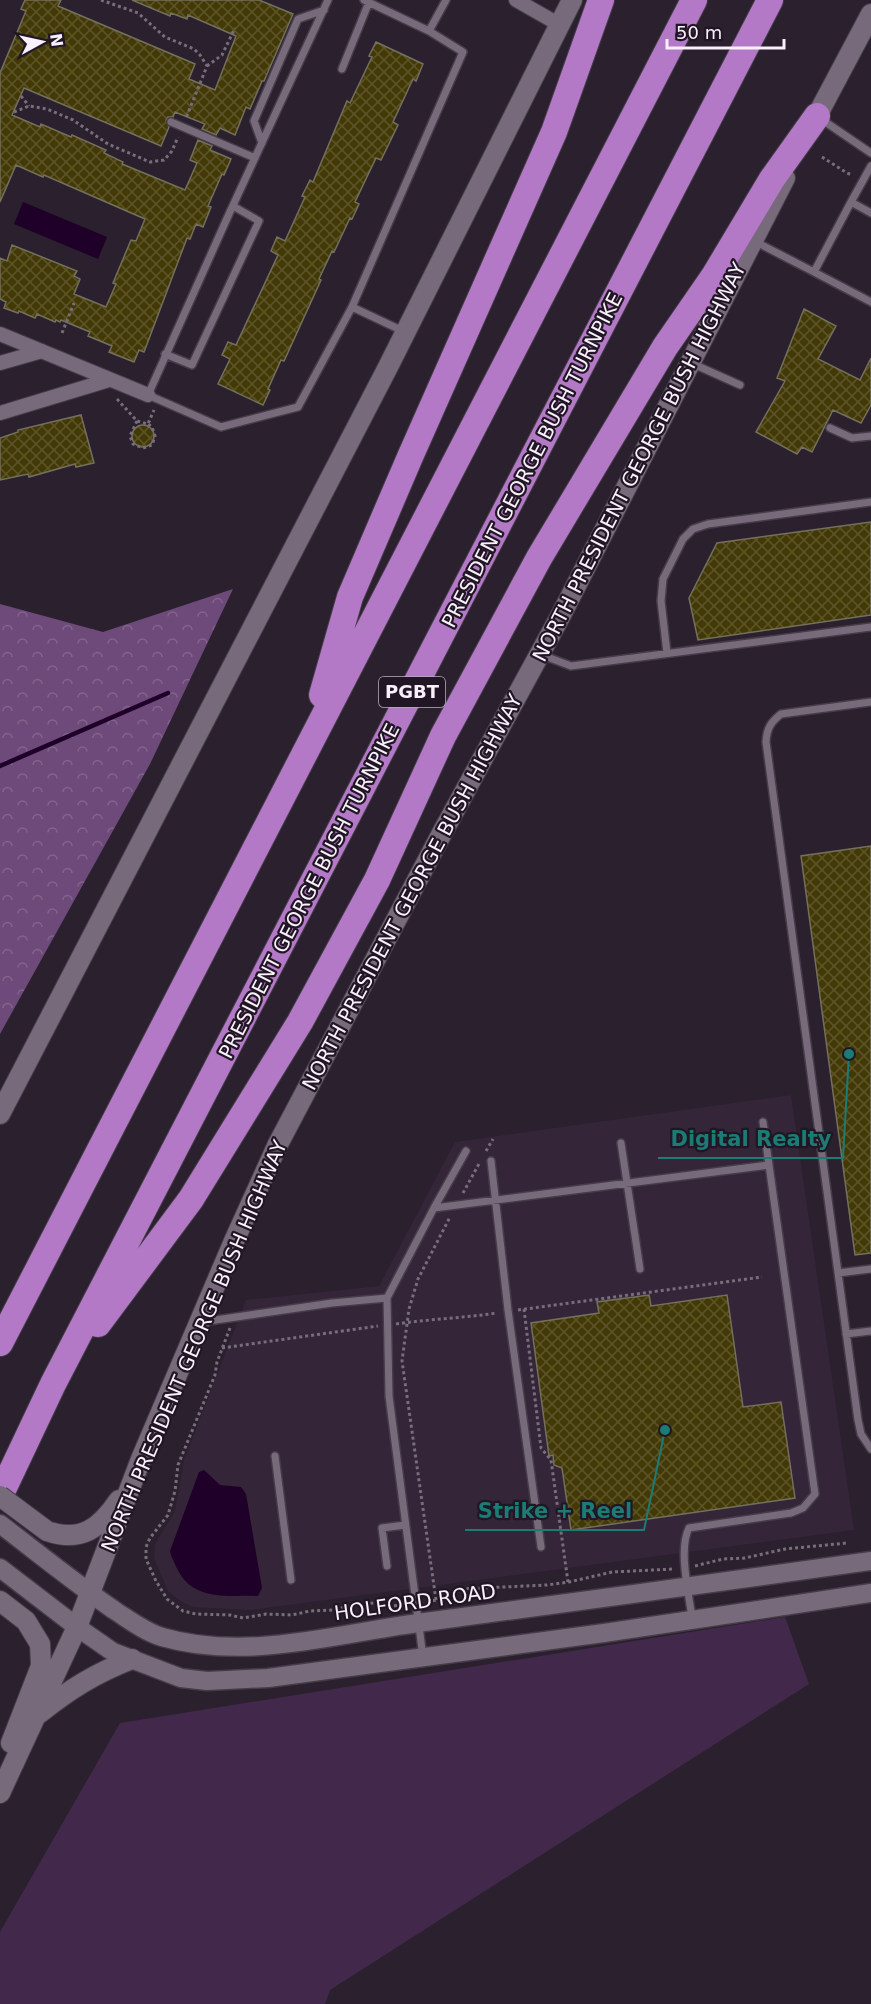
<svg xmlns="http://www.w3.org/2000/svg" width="871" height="2004" viewBox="0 0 871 2004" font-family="'DejaVu Sans',sans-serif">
  <defs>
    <pattern id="forest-crowns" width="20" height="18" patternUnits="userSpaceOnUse" patternTransform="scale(1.5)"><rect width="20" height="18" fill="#6d4a79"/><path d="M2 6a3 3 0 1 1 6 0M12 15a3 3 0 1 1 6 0" fill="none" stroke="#83648d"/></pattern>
    <pattern id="building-cross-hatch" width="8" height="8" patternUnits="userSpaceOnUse" patternTransform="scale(1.5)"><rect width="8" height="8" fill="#423906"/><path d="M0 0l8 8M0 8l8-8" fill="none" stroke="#5e562b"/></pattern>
  </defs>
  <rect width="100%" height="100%" fill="#2a202e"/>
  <path fill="#342539" d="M 791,1095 L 854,1530 L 251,1610 L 193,1607 L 179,1600 L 168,1591 L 154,1558 L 155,1544 L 175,1511 L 184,1460 L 246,1300 L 379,1286 L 455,1142 Z"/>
  <path fill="#42294b" d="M 785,1617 L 809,1684 L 330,1990 L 325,2004 L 0,2004 L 0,1932 L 120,1723 Z"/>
  <path fill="url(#forest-crowns)" d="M 233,589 L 150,764 L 0,1034 L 0,604 L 103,632 Z"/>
  <path fill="#1e0028" d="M 23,202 L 107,237 L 98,259 L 14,224 Z
    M 204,1470 L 220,1485 L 241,1487 L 246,1494 L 262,1588 L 258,1596 C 232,1595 200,1601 182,1577 C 177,1570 174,1562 171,1555 L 170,1551 L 199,1472 Z"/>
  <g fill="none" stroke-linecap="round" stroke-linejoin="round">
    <path stroke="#1e0028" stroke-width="4.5" d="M 0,766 L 168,693"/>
  </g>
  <path fill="url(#building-cross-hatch)" stroke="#74705c" stroke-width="1.5" d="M 25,0 L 61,0 L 58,6 L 195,64 L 189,79 L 215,90 L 236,36 L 188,15 L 187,19 L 171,13 L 170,16 L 132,0 L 259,0 L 293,14 L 264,81 L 262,81 L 250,109 L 246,107 L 235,135 L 220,128 L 216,135 L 202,129 L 205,124 L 175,112 L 173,117 L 168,117 L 166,120 L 169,127 L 161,146 L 24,88 L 12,115 L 40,127 L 41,124 L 71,137 L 72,135 L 106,150 L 104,153 L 123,162 L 122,164 L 185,190 L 197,163 L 190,160 L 198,140 L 212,146 L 210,150 L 231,159 L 224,175 L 222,174 L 208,206 L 211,207 L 203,227 L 196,224 L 190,239 L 187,238 L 144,352 L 139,350 L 134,362 L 109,352 L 112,346 L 88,336 L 90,332 L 61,320 L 60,322 L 56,320 L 55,322 L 37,314 L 35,318 L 19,311 L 18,313 L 4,308 L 6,302 L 0,299 L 0,258 L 7,261 L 12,245 L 77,271 L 74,276 L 80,279 L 74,294 L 106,307 L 116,284 L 113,283 L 131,240 L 136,241 L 145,219 L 44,175 L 43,177 L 16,165 L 0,202 L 0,73 L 26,11 L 21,9 Z
    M 376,42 L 423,64 L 416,81 L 413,79 L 393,122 L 398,125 L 381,160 L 376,158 L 355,202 L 359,204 L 352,219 L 350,218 L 334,252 L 332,251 L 319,279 L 321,280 L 284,361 L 281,360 L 268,389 L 270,390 L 263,405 L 218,384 L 230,359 L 222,355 L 228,342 L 236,345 L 278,255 L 271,251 L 277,237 L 285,241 L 305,197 L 302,196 L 310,180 L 313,182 L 347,101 L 350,103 L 372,57 L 369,56 Z
    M 804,309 L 836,326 L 818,359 L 860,380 L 871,358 L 871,405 L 861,423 L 833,410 L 812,452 L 802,447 L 797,454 L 756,432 L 785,381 L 777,378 Z
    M 81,415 L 94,463 L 76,467 L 75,464 L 29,477 L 28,474 L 0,480 L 0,438 L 18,432 L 18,430 Z
    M132 436a11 11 0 1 1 22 0a11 11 0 1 1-22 0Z
    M 871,522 L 871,615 L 698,640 L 689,598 L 717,543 Z
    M 871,846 L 871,1253 L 855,1255 L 801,856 Z
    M 649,1295 L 651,1306 L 727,1295 L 743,1407 L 781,1402 L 795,1498 L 571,1530 L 562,1468 L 554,1465 L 553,1455 L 549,1456 L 531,1323 L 599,1313 L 597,1302 Z"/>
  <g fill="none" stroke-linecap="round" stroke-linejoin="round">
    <g stroke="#453c48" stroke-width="10">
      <path id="service" d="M 328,0 L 229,214 L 148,395 L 221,427 L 298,407 L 352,307 L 405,332
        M 364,0 L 429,31 L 446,0
        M 342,69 L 369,2
        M 821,119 L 871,153
        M 171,122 L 255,158
        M 262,143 L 254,121 L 298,19 L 324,10
        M 871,166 L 851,202 L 871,213
        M 756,242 L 814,272 L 851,202
        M 814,272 L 871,302
        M 352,307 L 463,52 L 429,31
        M 165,354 L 192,365 L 259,221 L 233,206
        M 691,363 L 740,385
        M 830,428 L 852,438 L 871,436
        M 667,653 L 661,601 L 663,579 L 683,539 L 693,529 L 708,524 L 871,502
        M 542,655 L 571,666 L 871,627
        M 871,702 L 781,714 C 770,723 767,728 766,742 L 858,1420 L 861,1434 L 871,1449
        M 763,1122 L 769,1165
        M 621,1143 L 640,1269
        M 491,1161 L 508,1310 L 541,1547
        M 434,1208 L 466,1151
        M 838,1273 L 871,1269
        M 202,1322 L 332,1303 L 387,1298
        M 846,1334 L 871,1331
        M 275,1456 L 291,1580
        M 387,1566 L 382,1528 L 405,1525
        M 423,1657 L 389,1396 L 387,1298 L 434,1208 L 769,1165 L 815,1494 L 803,1508 L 791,1513 L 689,1528 C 678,1549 689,1594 692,1618"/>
    </g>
    <g stroke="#453c48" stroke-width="16">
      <path id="minor" d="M 516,0 L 560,25
        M 0,334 L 148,395
        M 0,363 L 42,351
        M 0,413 L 109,380"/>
    </g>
    <g stroke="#453c48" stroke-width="21">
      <path id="tertiary" d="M 0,1524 C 38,1553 75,1583 114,1610 C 128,1619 145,1632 162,1637 C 248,1662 339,1633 425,1622 C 574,1602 722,1582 871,1561
        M 0,1568 L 77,1627 L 113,1652 L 181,1678 L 207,1681 L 268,1678 L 604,1633 L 871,1593"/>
    </g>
    <g stroke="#453c48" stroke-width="22">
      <path id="secondary" d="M 811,127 L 871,14
        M 0,1114 L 388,367 L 572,0
        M 47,1531 C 81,1543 100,1528 119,1500
        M 0,1601 L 26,1621 L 40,1644 L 41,1666 L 11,1743
        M 40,1713 C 70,1689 96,1673 132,1659
        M 0,1793 L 77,1627 L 141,1459 L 234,1241 L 277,1146 L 441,835 L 561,615 L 785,178"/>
    </g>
    <g stroke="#453c48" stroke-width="28">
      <path id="motorway" d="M 322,695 L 350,597 L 410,457 L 554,132 L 601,0
        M 98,1324 L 191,1199 L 300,1022 L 377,880 L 443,736 L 539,558 L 665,347 L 714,276 L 772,179 L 817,116
        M 0,1343 L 694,0
        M 0,1496 L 53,1384 L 770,0"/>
    </g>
    <path stroke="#776e7a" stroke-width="3" stroke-dasharray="3 3" stroke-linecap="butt" d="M 101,0 L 138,13 L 165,37 L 194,49 L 200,55 L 207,66 L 186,118
      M 207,66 L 222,55 L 235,28
      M 21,96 L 29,106
      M 14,112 L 29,106 L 47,109 L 73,120 L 108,144 L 150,162 L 164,160 L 172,151 L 178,137
      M 822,157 L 847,173 L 852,175
      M 62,333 L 74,303
      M 117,399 L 137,421 L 148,424 L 154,410
      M 137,421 L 130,436 L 133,444 L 143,448 L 152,445 L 155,436 L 152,427 L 148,424
      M 486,1151 L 493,1139
      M 463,1193 L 480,1162
      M 524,1309 L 541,1448 L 551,1460 L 568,1582
      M 518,1310 L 762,1277
      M 396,1324 C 430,1319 463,1318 497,1313
      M 230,1328 L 217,1362 L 215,1375 L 178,1465 L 175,1491 L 168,1515 L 150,1538 L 146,1547 L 146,1559 L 156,1581 L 167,1599 L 183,1611 L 196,1614 L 230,1615 L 243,1618 L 266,1614 L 292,1615 L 310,1611 L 334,1610 L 357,1604 L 375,1603 L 390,1606 L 405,1605
      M 222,1348 L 378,1326
      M 695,1566 L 723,1559 L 745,1558 L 785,1549 L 847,1543
      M 436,1600 L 402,1361 L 409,1309 L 418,1279 L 450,1217
      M 427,1602 L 436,1600 L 461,1589 L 547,1585 L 569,1582 L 612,1572 L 674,1569"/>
    <use href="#service" stroke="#766a7b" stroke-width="7"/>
    <use href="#minor" stroke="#766a7b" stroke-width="14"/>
    <use href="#tertiary" stroke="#766a7b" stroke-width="18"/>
    <use href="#secondary" stroke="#766a7b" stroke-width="20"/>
    <use href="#motorway" stroke="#b379c7" stroke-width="26"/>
    <g stroke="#453c48" stroke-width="22" stroke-linecap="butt">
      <path id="secondary-bridge" d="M 0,1496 L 47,1531"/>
    </g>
    <use href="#secondary-bridge" stroke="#766a7b" stroke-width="20"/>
  </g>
  <g text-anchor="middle" stroke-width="4.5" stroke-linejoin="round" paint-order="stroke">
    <rect fill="#211624" stroke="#b8afba" stroke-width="1.5" x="379" y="677" width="66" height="30" rx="4.5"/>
    <g font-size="18" font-weight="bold" fill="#f8f0fa">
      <text x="412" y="698">PGBT</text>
    </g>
    <g font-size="20" fill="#f8f0fa" stroke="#211624">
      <text transform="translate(532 460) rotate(-63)" y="7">PRESIDENT GEORGE BUSH TURNPIKE</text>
      <text transform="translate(639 462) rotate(-63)" y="7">NORTH PRESIDENT GEORGE BUSH HIGHWAY</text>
      <text transform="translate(309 891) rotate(-63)" y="7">PRESIDENT GEORGE BUSH TURNPIKE</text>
      <text transform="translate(412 892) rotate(-62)" y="7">NORTH PRESIDENT GEORGE BUSH HIGHWAY</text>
      <text transform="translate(194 1346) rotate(-67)" y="7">NORTH PRESIDENT GEORGE BUSH HIGHWAY</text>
      <text transform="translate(415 1602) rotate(-8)" y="7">HOLFORD ROAD</text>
    </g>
  </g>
  <path fill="none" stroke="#1b7c75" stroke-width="2" d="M849 1054L843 1158H658M665 1430L644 1530H465"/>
  <g fill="#1b7c75" stroke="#211624" stroke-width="2">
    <circle cx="849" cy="1054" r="6"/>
    <circle cx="665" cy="1430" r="6"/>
  </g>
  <g font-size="21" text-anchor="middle" font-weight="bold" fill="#1b7c75" stroke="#211624" stroke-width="4.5" stroke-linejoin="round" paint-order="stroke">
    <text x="751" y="1146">Digital Realty</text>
    <text x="555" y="1518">Strike + Reel</text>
  </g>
  <g transform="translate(42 42) rotate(82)" stroke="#211624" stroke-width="4.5" paint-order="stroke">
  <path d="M0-4.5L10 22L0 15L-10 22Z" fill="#f8f0fa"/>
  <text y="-9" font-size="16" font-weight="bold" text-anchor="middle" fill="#f8f0fa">N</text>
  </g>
  <path d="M667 39v9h117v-9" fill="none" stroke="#f8f0fa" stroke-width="3"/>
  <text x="676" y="39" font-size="18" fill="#f8f0fa" stroke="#211624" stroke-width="4.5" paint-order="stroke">50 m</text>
</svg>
